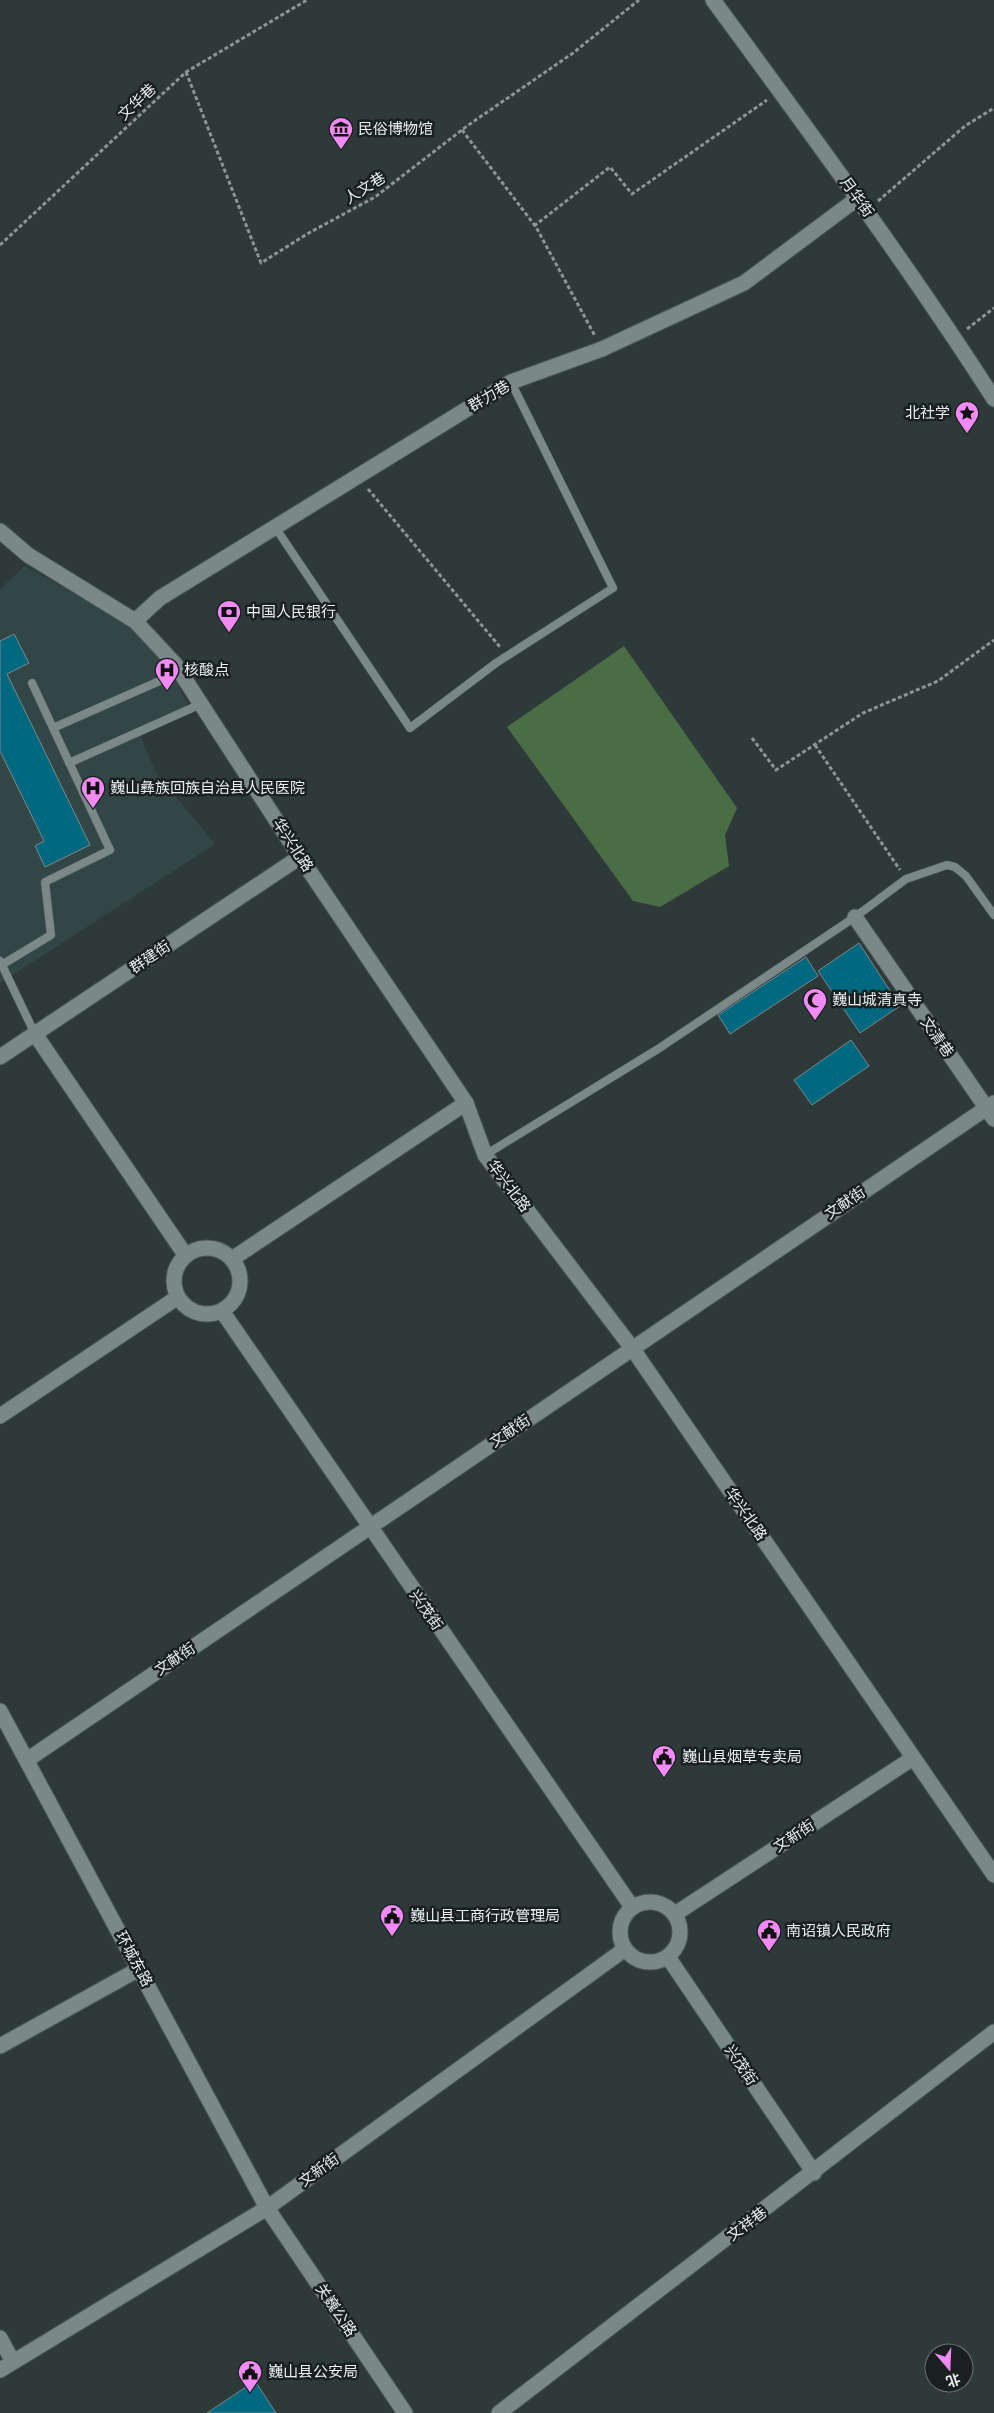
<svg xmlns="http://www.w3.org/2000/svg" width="994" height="2413" viewBox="0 0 994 2413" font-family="Barlow,'Noto Sans SC',sans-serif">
  <rect width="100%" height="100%" fill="#2e3a39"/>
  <path fill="#334646" d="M 25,566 L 121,620 L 171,669 L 190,710 L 140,736 L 156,773 L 215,844 L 0,983 L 0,589 Z"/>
  <path fill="#4b6d45" d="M 624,646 L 737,808 L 725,835 L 729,866 L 660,907 L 633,901 L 507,727 Z"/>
  <path fill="#006980" stroke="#7c888c" d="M 14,634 L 29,663 L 7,674 L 90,845 L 45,867 L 35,846 L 44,841 L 0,751 L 0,641 Z
    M 859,943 L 900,1006 L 860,1033 L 818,971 Z
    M 806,957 L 818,976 L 730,1034 L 718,1015 Z
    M 851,1040 L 869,1066 L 812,1105 L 794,1080 Z
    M 255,2381 L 276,2413 L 207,2413 Z"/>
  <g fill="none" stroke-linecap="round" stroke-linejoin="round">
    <g stroke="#4c5757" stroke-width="9">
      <path id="lane" d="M 275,527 L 410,728 L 496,663 L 613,588 L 511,382
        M 53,728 L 180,672
        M 69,763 L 201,704
        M 0,961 L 35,1034
        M 0,966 L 51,935 L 45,882 L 110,850 L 32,683
        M 485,1155 L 658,1049 L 855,917 L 906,879 L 947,865 L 955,867 L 966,876 L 994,915"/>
    </g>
    <g stroke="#4c5757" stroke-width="17">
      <path id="street" d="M 713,0 C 809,131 906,262 994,399
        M 135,621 L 160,598 L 511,382 L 602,349 L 744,283 L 858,198
        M 855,917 L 994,1119
        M 35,1034 L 186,1256
        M 0,1057 L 300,857
        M174 1281a33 33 0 1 1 66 0a33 33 0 1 1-66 0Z
        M 232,1259 L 466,1103
        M 222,1311 L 632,1907
        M 0,1416 L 178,1297
        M620 1932a30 30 0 1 1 60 0a30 30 0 1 1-60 0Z
        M 675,1914 L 913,1758
        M 668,1957 L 814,2173
        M 0,2046 L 139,1969
        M 0,2338 L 13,2362
        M 0,2370 L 267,2208 L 625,1949"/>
    </g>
    <g stroke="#4c5757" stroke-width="17">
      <path id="secondary" d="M 0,531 L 28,555 L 135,621 L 175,664 L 300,857 L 466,1103 L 485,1155 L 632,1348 L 994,1875
        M 0,1711 L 267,2208 L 405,2413
        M 27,1760 L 994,1103
        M 499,2413 L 994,2032"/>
    </g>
    <path stroke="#8c9695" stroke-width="3" stroke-dasharray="4 2.5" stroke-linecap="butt" d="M 186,72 L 261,263 L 307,234 L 375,197 L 467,126 L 573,53 L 639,0
      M 462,130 L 536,227 L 595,336
      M 878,201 L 965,126 L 994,108
      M 534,226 L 610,167 L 632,194 L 767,100
      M 0,245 L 186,72 L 307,0
      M 967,329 L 994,308
      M 368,489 L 500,647
      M 752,738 L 776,770 L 863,713 L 938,681 L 994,640
      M 815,745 L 900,870"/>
    <use href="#lane" stroke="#7a8887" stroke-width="8"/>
    <use href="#street" stroke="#7a8887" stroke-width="15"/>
    <use href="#secondary" stroke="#7a8887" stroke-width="15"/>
  </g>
  <defs>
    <g id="museum-pin" transform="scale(1.25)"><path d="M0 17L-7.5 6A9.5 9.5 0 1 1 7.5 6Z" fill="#f18af4" stroke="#1a201f"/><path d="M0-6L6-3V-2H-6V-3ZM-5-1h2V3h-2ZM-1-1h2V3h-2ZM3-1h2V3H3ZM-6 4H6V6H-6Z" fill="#111"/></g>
    <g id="sight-pin" transform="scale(1.25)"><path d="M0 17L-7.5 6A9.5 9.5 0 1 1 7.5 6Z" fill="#f18af4" stroke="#1a201f"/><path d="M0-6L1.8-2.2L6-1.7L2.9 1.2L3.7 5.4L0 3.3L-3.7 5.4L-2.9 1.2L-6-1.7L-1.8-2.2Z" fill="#111"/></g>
    <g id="bank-pin" transform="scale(1.25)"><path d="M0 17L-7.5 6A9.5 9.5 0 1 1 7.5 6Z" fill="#f18af4" stroke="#1a201f"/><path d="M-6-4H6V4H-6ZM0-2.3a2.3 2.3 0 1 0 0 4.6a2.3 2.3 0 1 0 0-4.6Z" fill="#111"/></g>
    <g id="hospital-pin" transform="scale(1.25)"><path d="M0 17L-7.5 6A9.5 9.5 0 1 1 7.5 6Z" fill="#f18af4" stroke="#1a201f"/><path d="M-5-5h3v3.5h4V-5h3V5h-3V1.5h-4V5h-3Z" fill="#111"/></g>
    <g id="mosque-pin" transform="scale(1.25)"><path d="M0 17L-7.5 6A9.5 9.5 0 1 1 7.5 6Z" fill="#f18af4" stroke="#1a201f"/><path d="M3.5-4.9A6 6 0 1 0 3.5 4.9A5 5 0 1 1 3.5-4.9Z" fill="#111"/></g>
    <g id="civic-pin" transform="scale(1.25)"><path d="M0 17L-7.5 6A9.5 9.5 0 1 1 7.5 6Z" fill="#f18af4" stroke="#1a201f"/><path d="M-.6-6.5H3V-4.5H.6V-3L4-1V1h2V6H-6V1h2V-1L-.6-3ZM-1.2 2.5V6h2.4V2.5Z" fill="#111"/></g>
  </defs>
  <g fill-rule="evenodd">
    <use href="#museum-pin" x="341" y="129"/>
    <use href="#sight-pin" x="967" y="413"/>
    <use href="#bank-pin" x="229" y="612"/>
    <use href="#hospital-pin" x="167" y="670"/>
    <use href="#hospital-pin" x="93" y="788"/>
    <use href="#mosque-pin" x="815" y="1000"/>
    <use href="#civic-pin" x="664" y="1757"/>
    <use href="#civic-pin" x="392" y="1916"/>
    <use href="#civic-pin" x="769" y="1931"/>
    <use href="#civic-pin" x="250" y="2372"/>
  </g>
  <g text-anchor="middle" stroke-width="5" stroke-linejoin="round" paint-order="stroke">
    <g font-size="15" fill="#e7efef" stroke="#1a201f">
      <text transform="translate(137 102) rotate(-43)" y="5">文华巷</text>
      <text transform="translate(365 188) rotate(-32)" y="5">人文巷</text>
      <text transform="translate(857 197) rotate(54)" y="5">月华街</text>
      <text transform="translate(489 396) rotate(-31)" y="5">群力巷</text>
      <text transform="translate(293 845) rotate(57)" y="5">华兴北路</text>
      <text transform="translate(150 957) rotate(-34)" y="5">群建街</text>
      <text transform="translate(937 1037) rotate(55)" y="5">文清巷</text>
      <text transform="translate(509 1186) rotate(53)" y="5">华兴北路</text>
      <text transform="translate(845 1203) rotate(-34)" y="5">文献街</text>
      <text transform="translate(510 1431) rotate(-34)" y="5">文献街</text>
      <text transform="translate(746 1514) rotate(55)" y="5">华兴北路</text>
      <text transform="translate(426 1610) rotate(55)" y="5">兴茂街</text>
      <text transform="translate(175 1659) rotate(-34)" y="5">文献街</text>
      <text transform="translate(794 1836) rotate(-33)" y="5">文新街</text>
      <text transform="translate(134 1959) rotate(62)" y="5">环城东路</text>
      <text transform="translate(741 2065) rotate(56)" y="5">兴茂街</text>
      <text transform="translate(319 2170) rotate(-36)" y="5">文新街</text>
      <text transform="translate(747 2224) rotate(-37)" y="5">文祥巷</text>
      <text transform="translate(336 2310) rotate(56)" y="5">关巍公路</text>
    </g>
    <g font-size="15" fill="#e7efef" stroke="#1a201f" text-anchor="start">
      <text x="358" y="134">民俗博物馆</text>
      <text x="950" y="418" text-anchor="end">北社学</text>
      <text x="246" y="617">中国人民银行</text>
      <text x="184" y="675">核酸点</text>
      <text x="110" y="793">巍山彝族回族自治县人民医院</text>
      <text x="832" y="1005">巍山城清真寺</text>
      <text x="682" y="1762">巍山县烟草专卖局</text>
      <text x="410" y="1921">巍山县工商行政管理局</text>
      <text x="786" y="1936">南诏镇人民政府</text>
      <text x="268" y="2377">巍山县公安局</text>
    </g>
  </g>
  <g transform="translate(949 2368) rotate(161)"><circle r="24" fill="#1a201f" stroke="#6c7372"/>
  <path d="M0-4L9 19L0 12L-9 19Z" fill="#f18af4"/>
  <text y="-8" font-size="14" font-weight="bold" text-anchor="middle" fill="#e7efef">北</text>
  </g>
</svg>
